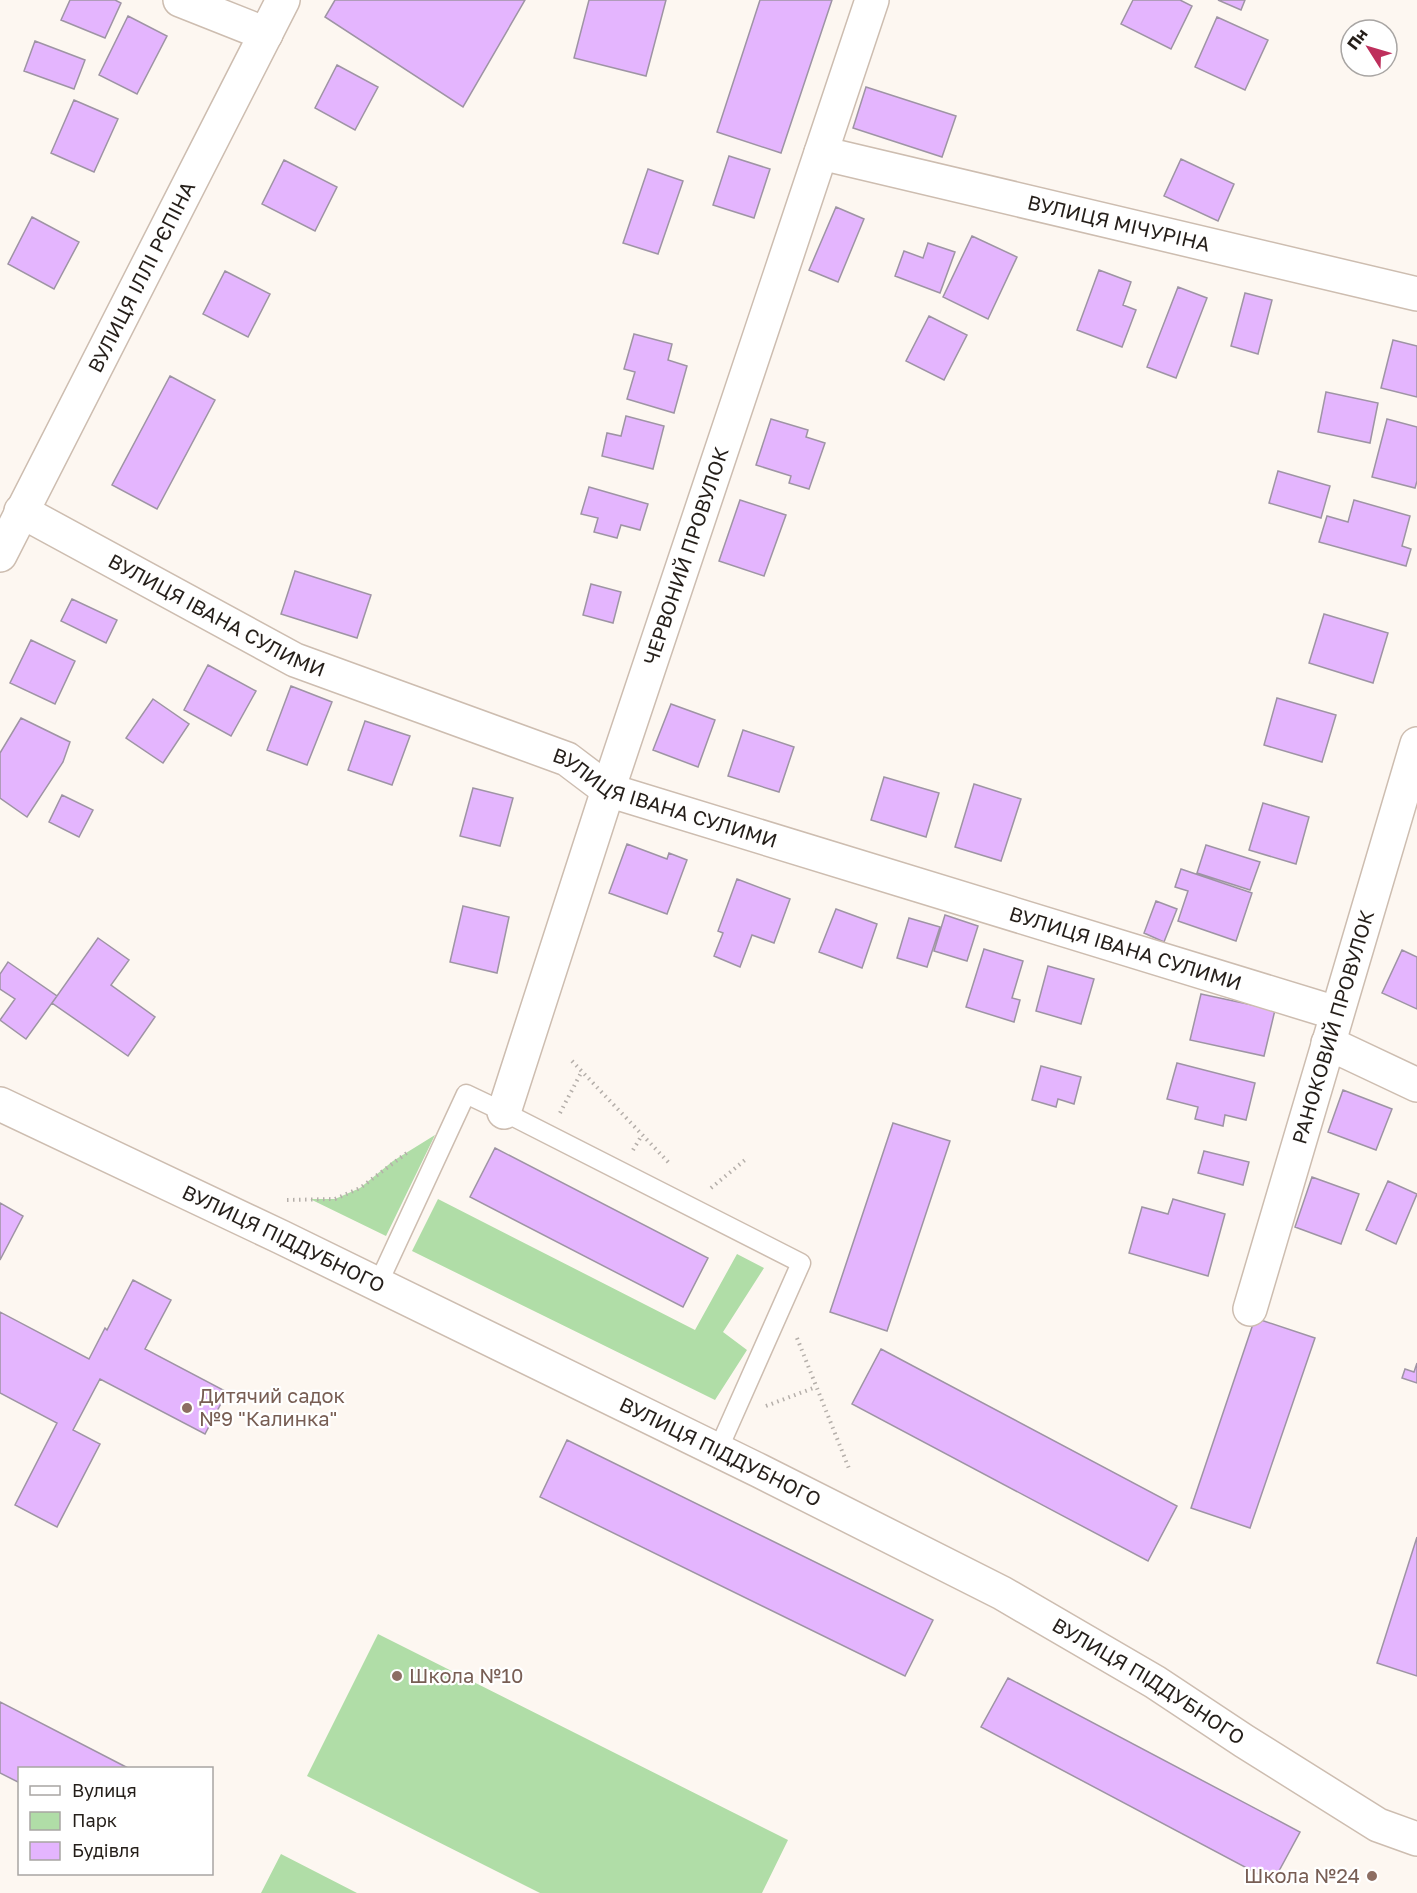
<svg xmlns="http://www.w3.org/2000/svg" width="1417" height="1893" viewBox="0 0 1417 1893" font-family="'Golos Text',sans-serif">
  <rect width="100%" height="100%" fill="#fdf7f1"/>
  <path fill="#b0dda7" d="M 435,1135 L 386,1236 L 310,1199 L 335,1199 L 360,1188 L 393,1161 Z
    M 438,1199 L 695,1330 L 737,1254 L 764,1268 L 723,1332 L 747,1350 L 715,1400 L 412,1251 Z
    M 378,1634 L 788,1840 L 762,1893 L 540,1893 L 307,1776 Z
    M 281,1854 L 357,1893 L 261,1893 Z"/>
  <path fill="#e4b5fe" stroke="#9e94a4" stroke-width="1.5" d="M 70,0 L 115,0 L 121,3 L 105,38 L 61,20 Z
    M 335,0 L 525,0 L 463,107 L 325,17 Z
    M 589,0 L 666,0 L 646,76 L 574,58 Z
    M 760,0 L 832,0 L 781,153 L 717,132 Z
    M 1133,0 L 1180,0 L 1192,6 L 1171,49 L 1121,24 Z
    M 1218,0 L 1245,0 L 1241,10 Z
    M 128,16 L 167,36 L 137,94 L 99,75 Z
    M 1217,17 L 1268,40 L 1245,90 L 1195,67 Z
    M 35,41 L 85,60 L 74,89 L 24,71 Z
    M 337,65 L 378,87 L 355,130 L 315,108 Z
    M 866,87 L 956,116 L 942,157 L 853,128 Z
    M 74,100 L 118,119 L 94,172 L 51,153 Z
    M 729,156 L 770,169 L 754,218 L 713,205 Z
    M 1181,159 L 1234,184 L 1218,221 L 1164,196 Z
    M 284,160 L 337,187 L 315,231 L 262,204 Z
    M 648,169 L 683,181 L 658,254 L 623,243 Z
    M 836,207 L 864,219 L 838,282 L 809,270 Z
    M 32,217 L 79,242 L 54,289 L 8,264 Z
    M 972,236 L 1017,257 L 988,319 L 943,297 Z
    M 928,243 L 955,252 L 940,293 L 895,276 L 904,251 L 923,258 Z
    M 1099,270 L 1131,282 L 1123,305 L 1136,310 L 1122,347 L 1077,330 Z
    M 225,271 L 270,294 L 248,337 L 203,314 Z
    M 1178,287 L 1207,298 L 1176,378 L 1147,367 Z
    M 1245,293 L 1272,300 L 1258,354 L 1231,346 Z
    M 929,316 L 967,335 L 944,380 L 906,361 Z
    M 634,334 L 672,344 L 668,360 L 687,366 L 674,413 L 627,399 L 635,372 L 624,369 Z
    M 1393,340 L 1417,346 L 1417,397 L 1381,388 Z
    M 170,376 L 215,400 L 157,509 L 112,485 Z
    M 1326,392 L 1378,403 L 1370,443 L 1318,432 Z
    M 626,416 L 664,426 L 653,469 L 602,456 L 607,433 L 621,436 Z
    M 771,419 L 808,430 L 806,437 L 825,443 L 809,489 L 789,483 L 791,476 L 756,465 Z
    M 1387,419 L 1417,427 L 1417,481 L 1415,488 L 1372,477 Z
    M 1278,471 L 1330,486 L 1321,518 L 1269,503 Z
    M 589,487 L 648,504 L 640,530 L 621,525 L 617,538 L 594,532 L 598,518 L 581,514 Z
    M 740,500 L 786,515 L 764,576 L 719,561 Z
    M 1354,500 L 1410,516 L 1402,546 L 1411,549 L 1406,566 L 1319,542 L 1327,516 L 1348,522 Z
    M 295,571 L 371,595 L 357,638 L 281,614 Z
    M 591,584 L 621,592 L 613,623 L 583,615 Z
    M 72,599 L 117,620 L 106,643 L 61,621 Z
    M 1324,614 L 1388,633 L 1373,683 L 1309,663 Z
    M 31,640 L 75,661 L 55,704 L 10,683 Z
    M 208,665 L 256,691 L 231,736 L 184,710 Z
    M 291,686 L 332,702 L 307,765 L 267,750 Z
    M 1277,698 L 1336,715 L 1322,762 L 1264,745 Z
    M 153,699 L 189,724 L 163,763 L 126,738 Z
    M 671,704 L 715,720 L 698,767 L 653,750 Z
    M 21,718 L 70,742 L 63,762 L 27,817 L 0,798 L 0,753 Z
    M 365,721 L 410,736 L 392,785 L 348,770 Z
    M 743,730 L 794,747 L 779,792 L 728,776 Z
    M 884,777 L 939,793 L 926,837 L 871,820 Z
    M 974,784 L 1021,799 L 1001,861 L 955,847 Z
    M 473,788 L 513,798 L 500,846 L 460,836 Z
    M 62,795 L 93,810 L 79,837 L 49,822 Z
    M 1263,803 L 1309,817 L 1296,864 L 1249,850 Z
    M 627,844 L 667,859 L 669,853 L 687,860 L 667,914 L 609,893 Z
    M 1206,845 L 1260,862 L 1250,890 L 1197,873 Z
    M 1181,869 L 1252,893 L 1236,941 L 1178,921 L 1188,891 L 1175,887 Z
    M 737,879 L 790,899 L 774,943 L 752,935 L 740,967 L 714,956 L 723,933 L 718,931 Z
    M 1156,901 L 1177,909 L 1164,942 L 1144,933 Z
    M 463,906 L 509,917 L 497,973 L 450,962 Z
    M 836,909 L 877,924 L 862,968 L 819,952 Z
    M 945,915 L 978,926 L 967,961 L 934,951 Z
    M 909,918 L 940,927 L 927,967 L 897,958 Z
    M 98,938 L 129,960 L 111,985 L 155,1017 L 128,1056 L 52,1003 Z
    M 984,949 L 1023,961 L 1012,998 L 1020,1000 L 1014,1022 L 966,1007 Z
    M 1402,950 L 1417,957 L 1417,1009 L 1382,993 Z
    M 8,962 L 57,996 L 26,1039 L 0,1020 L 15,999 L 0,989 L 0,974 Z
    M 1048,966 L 1094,979 L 1081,1024 L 1036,1011 Z
    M 1201,994 L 1275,1010 L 1264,1056 L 1190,1040 Z
    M 1177,1063 L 1255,1083 L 1246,1120 L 1225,1115 L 1223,1126 L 1195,1119 L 1198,1107 L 1167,1099 Z
    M 1041,1066 L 1081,1077 L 1074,1104 L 1058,1099 L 1056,1107 L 1032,1100 Z
    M 1343,1090 L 1392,1109 L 1376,1150 L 1328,1132 Z
    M 893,1123 L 950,1141 L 887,1331 L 830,1312 Z
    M 495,1148 L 708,1258 L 683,1307 L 470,1197 Z
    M 1204,1151 L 1249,1162 L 1243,1185 L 1198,1173 Z
    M 1312,1177 L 1359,1194 L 1341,1244 L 1295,1227 Z
    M 1388,1181 L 1417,1194 L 1396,1244 L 1366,1230 Z
    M 1173,1199 L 1225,1214 L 1208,1276 L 1129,1253 L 1142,1207 L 1168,1214 Z
    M 0,1203 L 23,1216 L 0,1260 Z
    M 133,1280 L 171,1300 L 145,1349 L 227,1392 L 205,1434 L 100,1379 L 73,1430 L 100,1444 L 57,1527 L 15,1505 L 57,1423 L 0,1393 L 0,1312 L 89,1359 L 105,1328 L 107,1330 Z
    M 1255,1318 L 1315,1338 L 1250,1528 L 1191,1508 Z
    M 881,1349 L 1177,1506 L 1148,1561 L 852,1404 Z
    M 1417,1363 L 1417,1383 L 1402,1378 L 1405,1369 L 1414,1372 Z
    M 567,1440 L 933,1620 L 905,1676 L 540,1497 Z
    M 1417,1537 L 1417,1676 L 1377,1663 Z
    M 1008,1678 L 1300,1832 L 1273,1882 L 981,1727 Z
    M 0,1702 L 128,1768 L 20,1768 L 20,1783 L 0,1773 Z"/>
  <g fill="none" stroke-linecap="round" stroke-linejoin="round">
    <g stroke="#cdbdb0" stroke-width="21">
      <path id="lane" d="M 378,1284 L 466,1094 L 504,1112 L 801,1263 L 718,1450"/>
    </g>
    <g stroke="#cdbdb0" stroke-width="36">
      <g id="street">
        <path d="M 180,0 L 266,34"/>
        <path id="s1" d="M 821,153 L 1417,294"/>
        <path id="s2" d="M 21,511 L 295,660 L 567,759 L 608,790 L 1336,1013"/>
        <path d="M 1328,1043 L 1417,1085"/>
        <path id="s3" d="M 0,1104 L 281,1237 L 760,1471 L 1002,1593 L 1155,1682 L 1244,1741 L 1378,1825 L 1417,1839"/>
        <path id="s4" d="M 504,1112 L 608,790 L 872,0"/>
        <path id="s5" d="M 1250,1309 L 1417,744"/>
      </g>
    </g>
    <g stroke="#cdbdb0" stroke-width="36">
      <g id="secondary">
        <path id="s6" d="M 0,555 L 283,0"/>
      </g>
    </g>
    <path stroke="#b5afaa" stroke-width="4" stroke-dasharray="1.5 4.5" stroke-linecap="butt" d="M 572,1061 L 671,1165
      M 560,1113 L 582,1071
      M 633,1150 L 642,1135
      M 711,1188 L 745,1160
      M 287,1200 L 335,1199 L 360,1188 L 408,1152
      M 797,1338 L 850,1471
      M 766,1406 L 816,1387"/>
    <use href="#lane" stroke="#fff" stroke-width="18"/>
    <use href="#street" stroke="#fff" stroke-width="33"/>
    <use href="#secondary" stroke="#fff" stroke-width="33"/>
  </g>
  <g fill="#8d6e63" stroke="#fff" stroke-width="2">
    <circle cx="187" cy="1408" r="6"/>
    <circle cx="397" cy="1676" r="6"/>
    <circle cx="1372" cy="1876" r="6"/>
  </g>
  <g text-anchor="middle" stroke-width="4.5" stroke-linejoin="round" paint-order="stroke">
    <g font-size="20" fill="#251f1a" stroke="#fff">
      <text dy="7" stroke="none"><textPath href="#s1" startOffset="306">ВУЛИЦЯ МІЧУРІНА</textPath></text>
      <text dy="7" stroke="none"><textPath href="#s6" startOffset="312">ВУЛИЦЯ ІЛЛІ РЄПІНА</textPath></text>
      <text dy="7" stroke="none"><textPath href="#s4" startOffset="585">ЧЕРВОНИЙ ПРОВУЛОК</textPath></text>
      <text dy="7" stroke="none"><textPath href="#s2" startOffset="222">ВУЛИЦЯ ІВАНА СУЛИМИ</textPath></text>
      <text dy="7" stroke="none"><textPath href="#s2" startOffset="708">ВУЛИЦЯ ІВАНА СУЛИМИ</textPath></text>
      <text dy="7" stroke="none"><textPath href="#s2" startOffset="1194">ВУЛИЦЯ ІВАНА СУЛИМИ</textPath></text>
      <text dy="7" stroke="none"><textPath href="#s5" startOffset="294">РАНОКОВИЙ ПРОВУЛОК</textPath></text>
      <text dy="7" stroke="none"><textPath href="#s3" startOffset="314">ВУЛИЦЯ ПІДДУБНОГО</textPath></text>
      <text dy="7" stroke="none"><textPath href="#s3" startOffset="800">ВУЛИЦЯ ПІДДУБНОГО</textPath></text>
      <text dy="7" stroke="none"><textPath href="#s3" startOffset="1286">ВУЛИЦЯ ПІДДУБНОГО</textPath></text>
    </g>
    <g font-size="20" fill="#785e54" stroke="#fff" text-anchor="start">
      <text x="199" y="1403">Дитячий садок<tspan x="199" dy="23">№9 "Калинка"</tspan></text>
      <text x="409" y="1683">Школа №10</text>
      <text x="1360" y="1883" text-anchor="end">Школа №24</text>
    </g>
  </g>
  <rect x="18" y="1767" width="195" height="108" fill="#ffffff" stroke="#a8a5a3" stroke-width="1.5"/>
  <rect x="30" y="1786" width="30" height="9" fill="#ffffff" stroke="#a8a5a3" stroke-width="1.5"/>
  <text x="72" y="1797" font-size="18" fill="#251f1a">Вулиця</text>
  <rect x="30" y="1812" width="30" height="18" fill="#b0dda7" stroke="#a8a5a3" stroke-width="1.5"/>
  <text x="72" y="1827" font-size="18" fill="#251f1a">Парк</text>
  <rect x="30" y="1842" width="30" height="18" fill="#e4b5fe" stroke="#a8a5a3" stroke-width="1.5"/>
  <text x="72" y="1857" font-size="18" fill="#251f1a">Будівля</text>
  <g transform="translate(1369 48) rotate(307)"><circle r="28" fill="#ffffff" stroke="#a8a5a3" stroke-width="1.5"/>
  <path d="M0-4.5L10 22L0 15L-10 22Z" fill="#be2f5c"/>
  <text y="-9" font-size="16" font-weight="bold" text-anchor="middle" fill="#251f1a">Пн</text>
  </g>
</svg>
